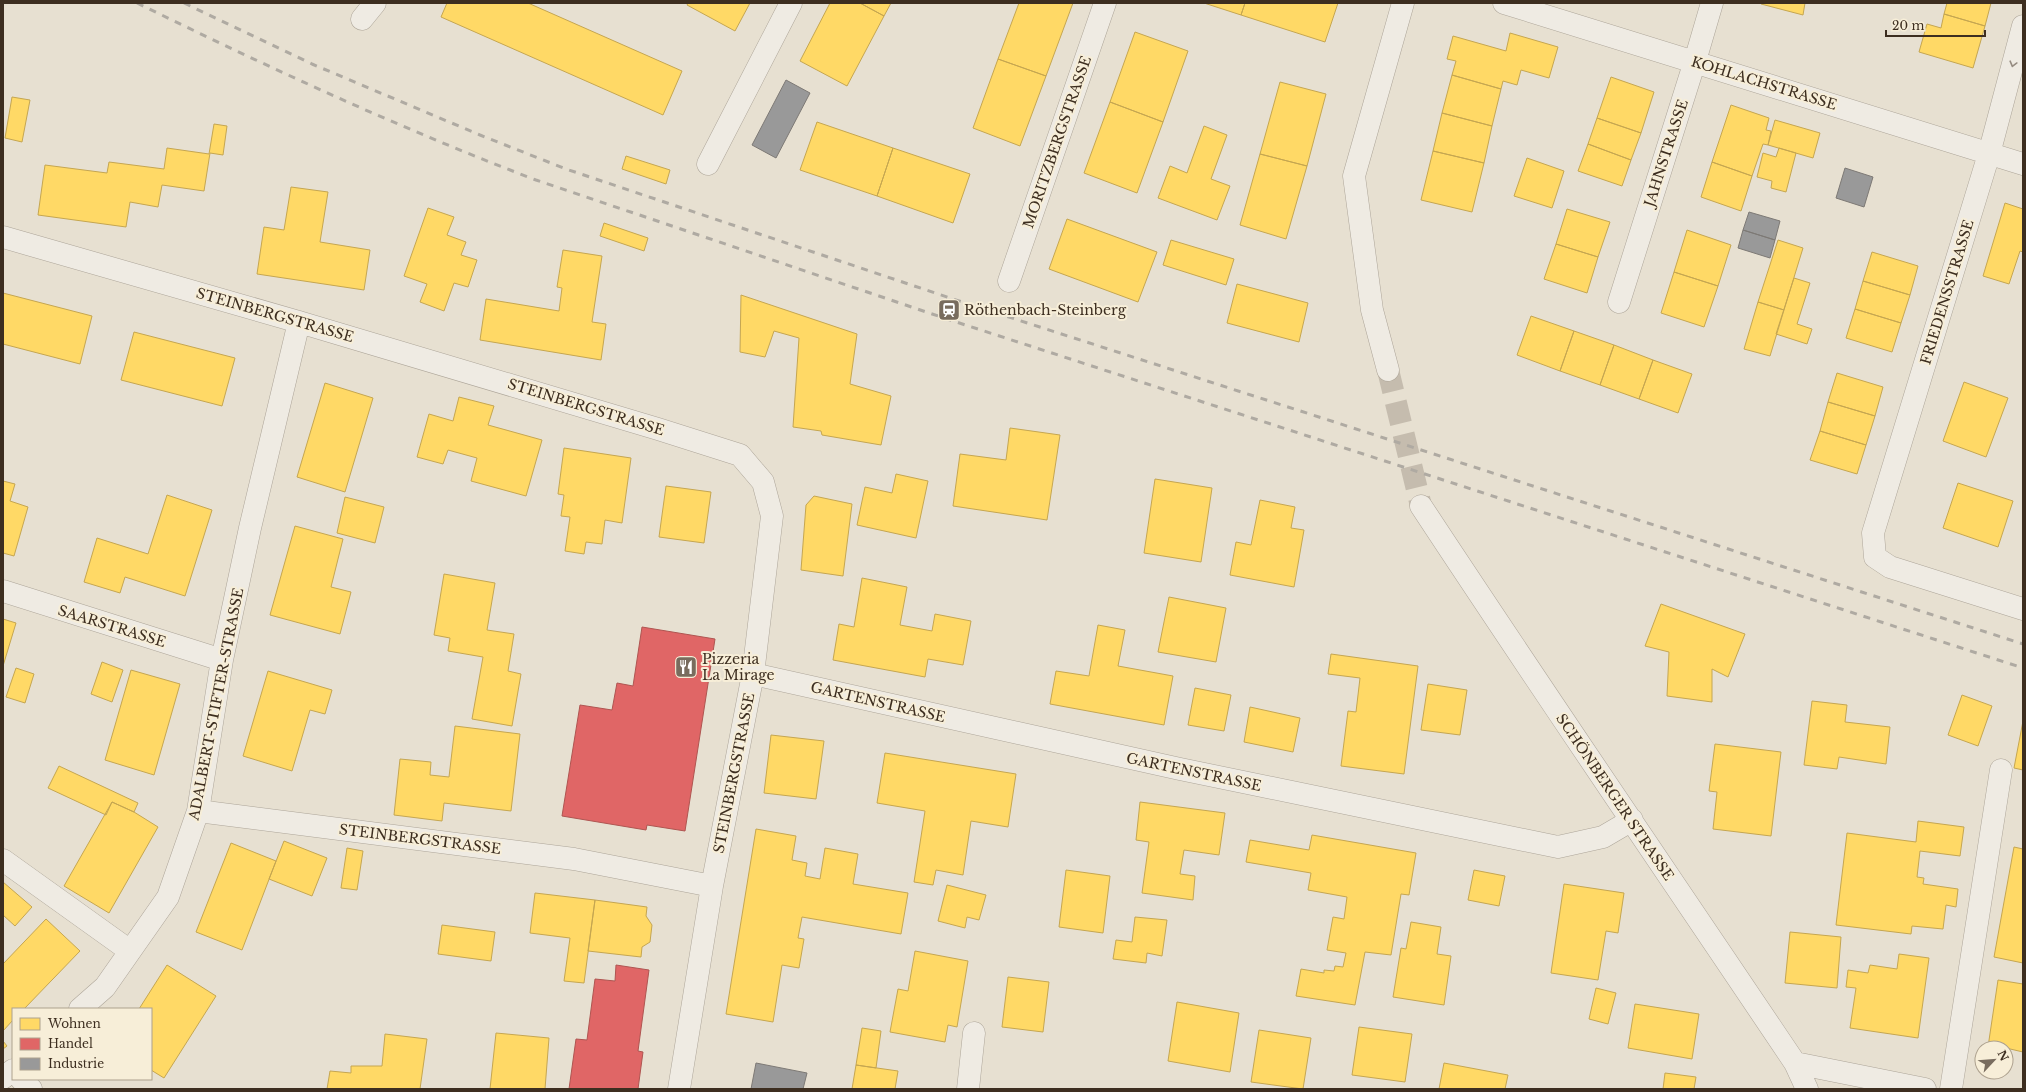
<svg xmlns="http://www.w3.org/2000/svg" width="2026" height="1092" viewBox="0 0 2026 1092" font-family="'Libre Baskerville',serif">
  <rect width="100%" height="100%" fill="#e7e0d1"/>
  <path fill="#ffd966" stroke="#c5a651" d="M 447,3 L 528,3 L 682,71 L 663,115 L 441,17 Z
    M 688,3 L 750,3 L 735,31 L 687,5 Z
    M 830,3 L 860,3 L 884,16 L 847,86 L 800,61 Z
    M 860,3 L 891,3 L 884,16 Z
    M 1019,3 L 1073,3 L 1046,76 L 998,59 Z
    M 1204,3 L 1245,3 L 1241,15 Z
    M 1245,3 L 1338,3 L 1325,42 L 1241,15 Z
    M 1762,3 L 1805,3 L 1803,15 L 1761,4 Z
    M 1947,3 L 1991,3 L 1985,26 L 1944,14 Z
    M 1944,14 L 1985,26 L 1973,68 L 1919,52 L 1927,24 L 1941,28 Z
    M 1135,32 L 1188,51 L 1163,122 L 1110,102 Z
    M 1510,33 L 1558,47 L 1549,78 L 1521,70 L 1517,85 L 1503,81 L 1501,89 L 1452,75 L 1456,61 L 1447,59 L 1453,36 L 1506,51 Z
    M 998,59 L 1046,76 L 1020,146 L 973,128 Z
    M 1452,75 L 1501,89 L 1492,126 L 1442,113 Z
    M 1611,77 L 1654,92 L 1641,133 L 1597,118 Z
    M 1280,82 L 1326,94 L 1307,166 L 1260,154 Z
    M 12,97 L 30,100 L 22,142 L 5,138 Z
    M 1110,102 L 1163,122 L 1137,193 L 1084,173 Z
    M 1731,105 L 1769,118 L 1766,130 L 1771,131 L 1768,145 L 1763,144 L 1752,176 L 1712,162 Z
    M 1442,113 L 1492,126 L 1484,163 L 1433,151 Z
    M 1597,118 L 1641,133 L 1631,160 L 1588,144 Z
    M 1775,120 L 1820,133 L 1813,158 L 1768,145 Z
    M 817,122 L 893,148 L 877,196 L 800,170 Z
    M 214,124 L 227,126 L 223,155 L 210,153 L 204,191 L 162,185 L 158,207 L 130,202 L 126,227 L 38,215 L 45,165 L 107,173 L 109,162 L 164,169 L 167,148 L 209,154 Z
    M 1204,126 L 1227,135 L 1211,179 L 1230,186 L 1217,220 L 1158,198 L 1170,166 L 1187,173 Z
    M 1588,144 L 1631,160 L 1622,186 L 1578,171 Z
    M 893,148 L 970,174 L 953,223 L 877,196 Z
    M 1779,148 L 1796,153 L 1786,192 L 1771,188 L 1772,181 L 1757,177 L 1763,153 L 1776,157 Z
    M 1433,151 L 1484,163 L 1472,212 L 1421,200 Z
    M 1260,154 L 1307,166 L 1286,239 L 1240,225 Z
    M 626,156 L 670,170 L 666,184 L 622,169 Z
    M 1527,158 L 1564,171 L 1552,208 L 1514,196 Z
    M 1712,162 L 1752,176 L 1741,211 L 1701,197 Z
    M 291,187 L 328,192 L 320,242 L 370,250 L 364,290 L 257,274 L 264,227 L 284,230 Z
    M 2005,203 L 2023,209 L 2023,252 L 2020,251 L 2009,284 L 1983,276 Z
    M 428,208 L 454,217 L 447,235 L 466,242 L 461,255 L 477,260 L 468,287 L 454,283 L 444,311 L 420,302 L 427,284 L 404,276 Z
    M 1567,209 L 1610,222 L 1598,257 L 1556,244 Z
    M 1067,219 L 1157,252 L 1138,302 L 1049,269 Z
    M 604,223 L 648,238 L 644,251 L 600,236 Z
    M 1687,230 L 1731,245 L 1718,286 L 1674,272 Z
    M 1171,240 L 1234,259 L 1226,285 L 1163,265 Z
    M 1778,240 L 1803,248 L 1784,310 L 1758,302 Z
    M 1556,244 L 1598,257 L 1587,293 L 1544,279 Z
    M 563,250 L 602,256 L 592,322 L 606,324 L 601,360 L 480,340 L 486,299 L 559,311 L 562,288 L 557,287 Z
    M 1872,252 L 1918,266 L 1910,295 L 1863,281 Z
    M 1674,272 L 1718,286 L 1704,327 L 1661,313 Z
    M 1794,278 L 1810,283 L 1797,324 L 1812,329 L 1807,344 L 1776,334 Z
    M 1863,281 L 1910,295 L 1901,323 L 1855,309 Z
    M 1237,284 L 1308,303 L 1299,342 L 1227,323 Z
    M 3,293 L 92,316 L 80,364 L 3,344 Z
    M 741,295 L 857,334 L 850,384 L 891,396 L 881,445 L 822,435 L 821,431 L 793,427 L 799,338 L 774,331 L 765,357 L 740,352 Z
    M 1758,302 L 1784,310 L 1770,356 L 1744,349 Z
    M 1855,309 L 1901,323 L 1892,352 L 1846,338 Z
    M 1531,316 L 1574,331 L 1560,371 L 1517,355 Z
    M 1574,331 L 1614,345 L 1600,385 L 1560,371 Z
    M 134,332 L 235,358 L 222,406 L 121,380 Z
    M 1614,345 L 1653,360 L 1639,399 L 1600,385 Z
    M 1653,360 L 1692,374 L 1678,413 L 1639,399 Z
    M 1837,373 L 1883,387 L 1875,416 L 1828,402 Z
    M 1964,382 L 2008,398 L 1986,457 L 1943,441 Z
    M 325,383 L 373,398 L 345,492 L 297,477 Z
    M 459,397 L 494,406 L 488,425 L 542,440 L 526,496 L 471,481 L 477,458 L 448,450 L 443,464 L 417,457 L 429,414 L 453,421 Z
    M 1828,402 L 1875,416 L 1866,445 L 1820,431 Z
    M 1010,428 L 1060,435 L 1047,520 L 953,506 L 960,454 L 1006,460 Z
    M 1820,431 L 1866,445 L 1857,474 L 1810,460 Z
    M 564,448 L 631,458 L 622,523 L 605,520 L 602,544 L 586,542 L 584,554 L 565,551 L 570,517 L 561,516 L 564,495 L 558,494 Z
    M 896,474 L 928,481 L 916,538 L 857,525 L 865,487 L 892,493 Z
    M 1155,479 L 1212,488 L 1201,562 L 1144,553 Z
    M 3,481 L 15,484 L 10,501 L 28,507 L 14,556 L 3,553 Z
    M 1958,483 L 2013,501 L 1998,547 L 1943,528 Z
    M 666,486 L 711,492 L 704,543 L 659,537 Z
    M 167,495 L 212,510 L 185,596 L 125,577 L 120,593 L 84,582 L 97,538 L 148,554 Z
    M 814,496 L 852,504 L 843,576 L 801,570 L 806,505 Z
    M 345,497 L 384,507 L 375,543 L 337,533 Z
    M 1260,500 L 1295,507 L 1291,528 L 1304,530 L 1294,587 L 1230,575 L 1236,542 L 1251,545 Z
    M 295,526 L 343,539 L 331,587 L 351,592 L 340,634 L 270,615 Z
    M 444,574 L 495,583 L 487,630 L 514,634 L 508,671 L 521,674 L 512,726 L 472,719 L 483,657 L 448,651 L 450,638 L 434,635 Z
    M 862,578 L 907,587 L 900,625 L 932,631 L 935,614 L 971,621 L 963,665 L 928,659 L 925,677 L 833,660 L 839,624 L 854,627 Z
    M 1169,597 L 1226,608 L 1216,662 L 1158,652 Z
    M 1661,604 L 1745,634 L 1728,677 L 1712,669 L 1712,702 L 1667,696 L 1669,652 L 1645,646 Z
    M 3,619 L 16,623 L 3,666 Z
    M 1098,625 L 1125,630 L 1118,666 L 1173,676 L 1164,725 L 1050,704 L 1056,671 L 1089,676 Z
    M 1331,654 L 1418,666 L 1404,774 L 1341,766 L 1348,711 L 1356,712 L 1360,678 L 1328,674 Z
    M 102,662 L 123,670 L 112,702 L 91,694 Z
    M 16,668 L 34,674 L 25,703 L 6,697 Z
    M 131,670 L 180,684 L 154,775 L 105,760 Z
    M 268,671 L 332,690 L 325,714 L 310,710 L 292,771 L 243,756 Z
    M 1428,684 L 1467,690 L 1460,735 L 1421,730 Z
    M 1195,688 L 1231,695 L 1224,731 L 1188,725 Z
    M 1962,695 L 1992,706 L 1978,746 L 1948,735 Z
    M 1812,701 L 1847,705 L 1845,722 L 1890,727 L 1886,764 L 1839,757 L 1837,769 L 1804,765 Z
    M 1250,707 L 1300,718 L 1293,752 L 1244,742 Z
    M 2023,721 L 2023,770 L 2014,768 Z
    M 455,726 L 520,734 L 511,811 L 444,803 L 442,821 L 394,815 L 400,759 L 431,762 L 430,775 L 449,777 Z
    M 771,735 L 824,741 L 816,799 L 764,793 Z
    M 1715,744 L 1781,752 L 1771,836 L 1713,829 L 1717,792 L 1709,791 Z
    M 885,753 L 1016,774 L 1008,827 L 971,821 L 963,875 L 936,870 L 933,885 L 914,882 L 925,811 L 877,803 Z
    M 59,766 L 138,803 L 134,812 L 112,802 L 106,815 L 48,788 Z
    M 112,802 L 134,812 L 158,827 L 109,913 L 64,886 Z
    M 1140,802 L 1225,813 L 1219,855 L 1184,850 L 1180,874 L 1195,876 L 1193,900 L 1142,893 L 1149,842 L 1136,840 Z
    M 1918,821 L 1964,827 L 1960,856 L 1920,851 L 1917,877 L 1924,878 L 1923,884 L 1958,889 L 1956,907 L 1946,905 L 1943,929 L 1912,926 L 1911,934 L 1836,925 L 1847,833 L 1916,842 Z
    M 756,829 L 796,836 L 792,860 L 807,863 L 805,876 L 820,879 L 825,848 L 858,854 L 853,884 L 908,893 L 901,934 L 802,917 L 798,938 L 804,939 L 799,968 L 782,965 L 773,1022 L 726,1014 Z
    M 1312,835 L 1416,853 L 1409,895 L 1401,894 L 1391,955 L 1365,952 L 1355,1005 L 1296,996 L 1301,969 L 1324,973 L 1324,970 L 1334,971 L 1335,966 L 1343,967 L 1346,953 L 1327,950 L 1333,917 L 1344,919 L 1347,897 L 1308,890 L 1311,873 L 1246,862 L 1250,840 L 1309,850 Z
    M 284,841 L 327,858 L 312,896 L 269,879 Z
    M 231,843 L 276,861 L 242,950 L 196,932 Z
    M 2014,847 L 2023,849 L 2023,963 L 1994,957 Z
    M 347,848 L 363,851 L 357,890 L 341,888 Z
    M 1066,870 L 1110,876 L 1103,933 L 1059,927 Z
    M 1474,870 L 1505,876 L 1499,906 L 1468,900 Z
    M 3,882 L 32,907 L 15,926 L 3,915 Z
    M 1564,884 L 1624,893 L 1618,933 L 1606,931 L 1598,980 L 1551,973 Z
    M 947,885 L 986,895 L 979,920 L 967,917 L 965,928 L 938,921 Z
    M 535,893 L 595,900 L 584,983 L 564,981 L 570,938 L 530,933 Z
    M 595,900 L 647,907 L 646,916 L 652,925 L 650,942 L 642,947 L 641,957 L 588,951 Z
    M 1135,917 L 1167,920 L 1162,956 L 1147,953 L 1146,963 L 1113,959 L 1116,940 L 1132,942 Z
    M 46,919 L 80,951 L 24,1009 L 13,1009 L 13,1020 L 3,1031 L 3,964 Z
    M 1411,922 L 1441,927 L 1437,954 L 1451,956 L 1444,1005 L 1393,997 L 1401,948 L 1406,949 Z
    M 442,925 L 495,932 L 491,961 L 438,954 Z
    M 1790,932 L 1841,937 L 1837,988 L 1785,983 Z
    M 915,951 L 968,961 L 957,1027 L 948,1025 L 945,1042 L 890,1032 L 898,989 L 908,991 Z
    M 1899,954 L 1929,958 L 1918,1038 L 1850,1028 L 1856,988 L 1846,987 L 1848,970 L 1868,973 L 1870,965 L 1897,969 Z
    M 167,965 L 216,996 L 164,1078 L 151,1070 L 151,1009 L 139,1009 Z
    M 1008,977 L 1049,982 L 1043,1032 L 1002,1027 Z
    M 1998,980 L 2023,984 L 2023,1052 L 2006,1048 L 1988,1047 Z
    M 1596,988 L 1616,993 L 1608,1024 L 1589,1019 Z
    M 1177,1002 L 1239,1013 L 1230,1072 L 1168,1061 Z
    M 1635,1004 L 1699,1014 L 1692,1059 L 1628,1048 Z
    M 1359,1027 L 1412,1034 L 1405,1082 L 1352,1075 Z
    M 862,1028 L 881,1031 L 876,1068 L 856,1065 Z
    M 1259,1030 L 1311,1038 L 1303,1089 L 1251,1082 Z
    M 496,1033 L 549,1038 L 545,1089 L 490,1089 Z
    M 385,1034 L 427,1039 L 420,1089 L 327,1089 L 330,1071 L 351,1073 L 351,1066 L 382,1066 Z
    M 3,1041 L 7,1046 L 3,1049 Z
    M 1444,1063 L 1508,1075 L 1505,1089 L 1439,1089 Z
    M 856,1065 L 898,1071 L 895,1089 L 852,1089 Z
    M 1665,1073 L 1696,1077 L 1694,1089 L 1663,1089 Z"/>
  <path fill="#e06666" stroke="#af5551" d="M 642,627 L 715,639 L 685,831 L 647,825 L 646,830 L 562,816 L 580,705 L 612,710 L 617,683 L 633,686 Z
    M 616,965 L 649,970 L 638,1051 L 643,1052 L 638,1089 L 569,1089 L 576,1039 L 587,1040 L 595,979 L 615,981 Z"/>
  <path fill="#999" stroke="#7d7975" d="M 786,80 L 810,93 L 776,158 L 752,145 Z
    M 1845,168 L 1873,177 L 1864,207 L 1836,198 Z
    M 1749,212 L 1780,221 L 1775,240 L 1743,230 Z
    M 1743,230 L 1775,240 L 1770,258 L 1738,248 Z
    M 756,1063 L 807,1073 L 803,1089 L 751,1089 Z"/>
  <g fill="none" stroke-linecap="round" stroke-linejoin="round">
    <path stroke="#c5bcae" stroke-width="22" stroke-dasharray="22 11" stroke-linecap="butt" d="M 1388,370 L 1421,506"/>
    <g stroke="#ada599" stroke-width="23">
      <path id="minor" d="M 1504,3 L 2023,164
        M 362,19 L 375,3
        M 2023,26 L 1989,154 L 1873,533 L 1875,557 L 1890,567 L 2023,609
        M 708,164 L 791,3
        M 3,237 L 299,322 L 658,429 L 740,455 L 763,482 L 772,516 L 753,674 L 712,886 L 679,1089
        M 1009,281 L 1105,3
        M 1619,302 L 1695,61 L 1712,3
        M 1388,370 L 1372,310 L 1354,176 L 1403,3
        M 1421,506 C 1544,693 1670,877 1795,1063 L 1807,1089
        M 3,591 L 222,660
        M 753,674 L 1180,769 L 1558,847 L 1603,837 L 1632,820
        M 198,811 L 574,859 L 712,886
        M 3,860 L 130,951
        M 80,1009 L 105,987 L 168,897 L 198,811 L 222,660 L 250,528 L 299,322
        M 1795,1063 L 1925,1089
        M 3,1078 L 13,1070
        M 21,1079 L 31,1089
        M 968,1089 L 974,1033
        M 1951,1089 L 2001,770"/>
    </g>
    <use href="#minor" stroke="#efebe3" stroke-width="22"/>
    <path stroke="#afaaa2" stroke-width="3" stroke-dasharray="7 7" stroke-linecap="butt" d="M 137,3 C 268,67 399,128 536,180 L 947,319 L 2023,668
      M 184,3 L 312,64 L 480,135 L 566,169 L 953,299 L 2023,644"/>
  </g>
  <defs><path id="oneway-chevron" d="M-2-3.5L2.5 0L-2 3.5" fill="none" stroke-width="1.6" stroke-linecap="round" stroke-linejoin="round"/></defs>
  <use stroke="#968c82" href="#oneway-chevron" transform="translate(2013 64) rotate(105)"/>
  <defs>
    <g id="station-square" transform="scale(1.15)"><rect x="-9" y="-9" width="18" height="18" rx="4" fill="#786c5e" stroke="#f7eed8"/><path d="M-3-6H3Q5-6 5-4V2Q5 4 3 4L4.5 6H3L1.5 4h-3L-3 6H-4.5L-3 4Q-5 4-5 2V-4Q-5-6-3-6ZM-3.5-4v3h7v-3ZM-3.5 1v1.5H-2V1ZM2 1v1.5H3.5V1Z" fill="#fff"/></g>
    <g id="restaurant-square" transform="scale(1.15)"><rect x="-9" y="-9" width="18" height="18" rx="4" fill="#786c5e" stroke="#f7eed8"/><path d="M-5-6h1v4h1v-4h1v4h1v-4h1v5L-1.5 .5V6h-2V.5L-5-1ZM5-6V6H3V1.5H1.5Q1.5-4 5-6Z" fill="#fff"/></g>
  </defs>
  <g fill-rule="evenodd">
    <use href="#station-square" x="949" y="310"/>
    <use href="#restaurant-square" x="686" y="667"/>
  </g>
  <g text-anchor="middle" stroke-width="4" stroke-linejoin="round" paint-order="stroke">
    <g font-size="14" fill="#3d2e20" stroke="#f7eed8">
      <text transform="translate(1764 83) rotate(17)" y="5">KOHLACHSTRASSE</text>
      <text transform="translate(1057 142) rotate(-71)" y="5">MORITZBERGSTRASSE</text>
      <text transform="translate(1666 153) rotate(-72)" y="5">JAHNSTRASSE</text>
      <text transform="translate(1947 292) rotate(-73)" y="5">FRIEDENSSTRASSE</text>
      <text transform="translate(275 315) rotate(16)" y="5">STEINBERGSTRASSE</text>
      <text transform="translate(586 407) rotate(17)" y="5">STEINBERGSTRASSE</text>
      <text transform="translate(112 626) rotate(17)" y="5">SAARSTRASSE</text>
      <text transform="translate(878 702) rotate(13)" y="5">GARTENSTRASSE</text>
      <text transform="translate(216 704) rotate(-79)" y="5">ADALBERT-STIFTER-STRASSE</text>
      <text transform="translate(1194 772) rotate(12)" y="5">GARTENSTRASSE</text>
      <text transform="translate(734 773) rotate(-79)" y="5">STEINBERGSTRASSE</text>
      <text transform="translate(1615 797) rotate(56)" y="5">SCHÖNBERGER STRASSE</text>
      <text transform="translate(420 839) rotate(7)" y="5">STEINBERGSTRASSE</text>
    </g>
    <g font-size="14" fill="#3d2e20" stroke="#f7eed8" text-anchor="start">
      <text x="964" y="315">Röthenbach-Steinberg</text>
      <text x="702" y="664">Pizzeria<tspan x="702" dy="16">La Mirage</tspan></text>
    </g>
  </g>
  <rect width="2026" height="1092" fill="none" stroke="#3d2e20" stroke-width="8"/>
  <rect x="12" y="1008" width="140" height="72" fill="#f7eed8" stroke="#ada18e"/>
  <rect x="20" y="1018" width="20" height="12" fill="#ffd966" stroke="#ada18e"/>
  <text x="48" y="1028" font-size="12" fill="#3d2e20">Wohnen</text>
  <rect x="20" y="1038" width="20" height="12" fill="#e06666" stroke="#ada18e"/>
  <text x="48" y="1048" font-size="12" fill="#3d2e20">Handel</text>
  <rect x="20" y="1058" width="20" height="12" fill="#999999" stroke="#ada18e"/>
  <text x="48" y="1068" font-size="12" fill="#3d2e20">Industrie</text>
  <g transform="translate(1994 1060) rotate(64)"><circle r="19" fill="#f7eed8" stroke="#ada18e"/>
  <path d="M0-3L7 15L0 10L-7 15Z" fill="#786c5e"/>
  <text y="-6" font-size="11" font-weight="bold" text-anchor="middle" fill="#3d2e20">N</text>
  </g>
  <path d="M1886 30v6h99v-6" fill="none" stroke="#3d2e20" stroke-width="2"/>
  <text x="1892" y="30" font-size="12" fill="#3d2e20" stroke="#f7eed8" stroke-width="3" paint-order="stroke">20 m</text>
</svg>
